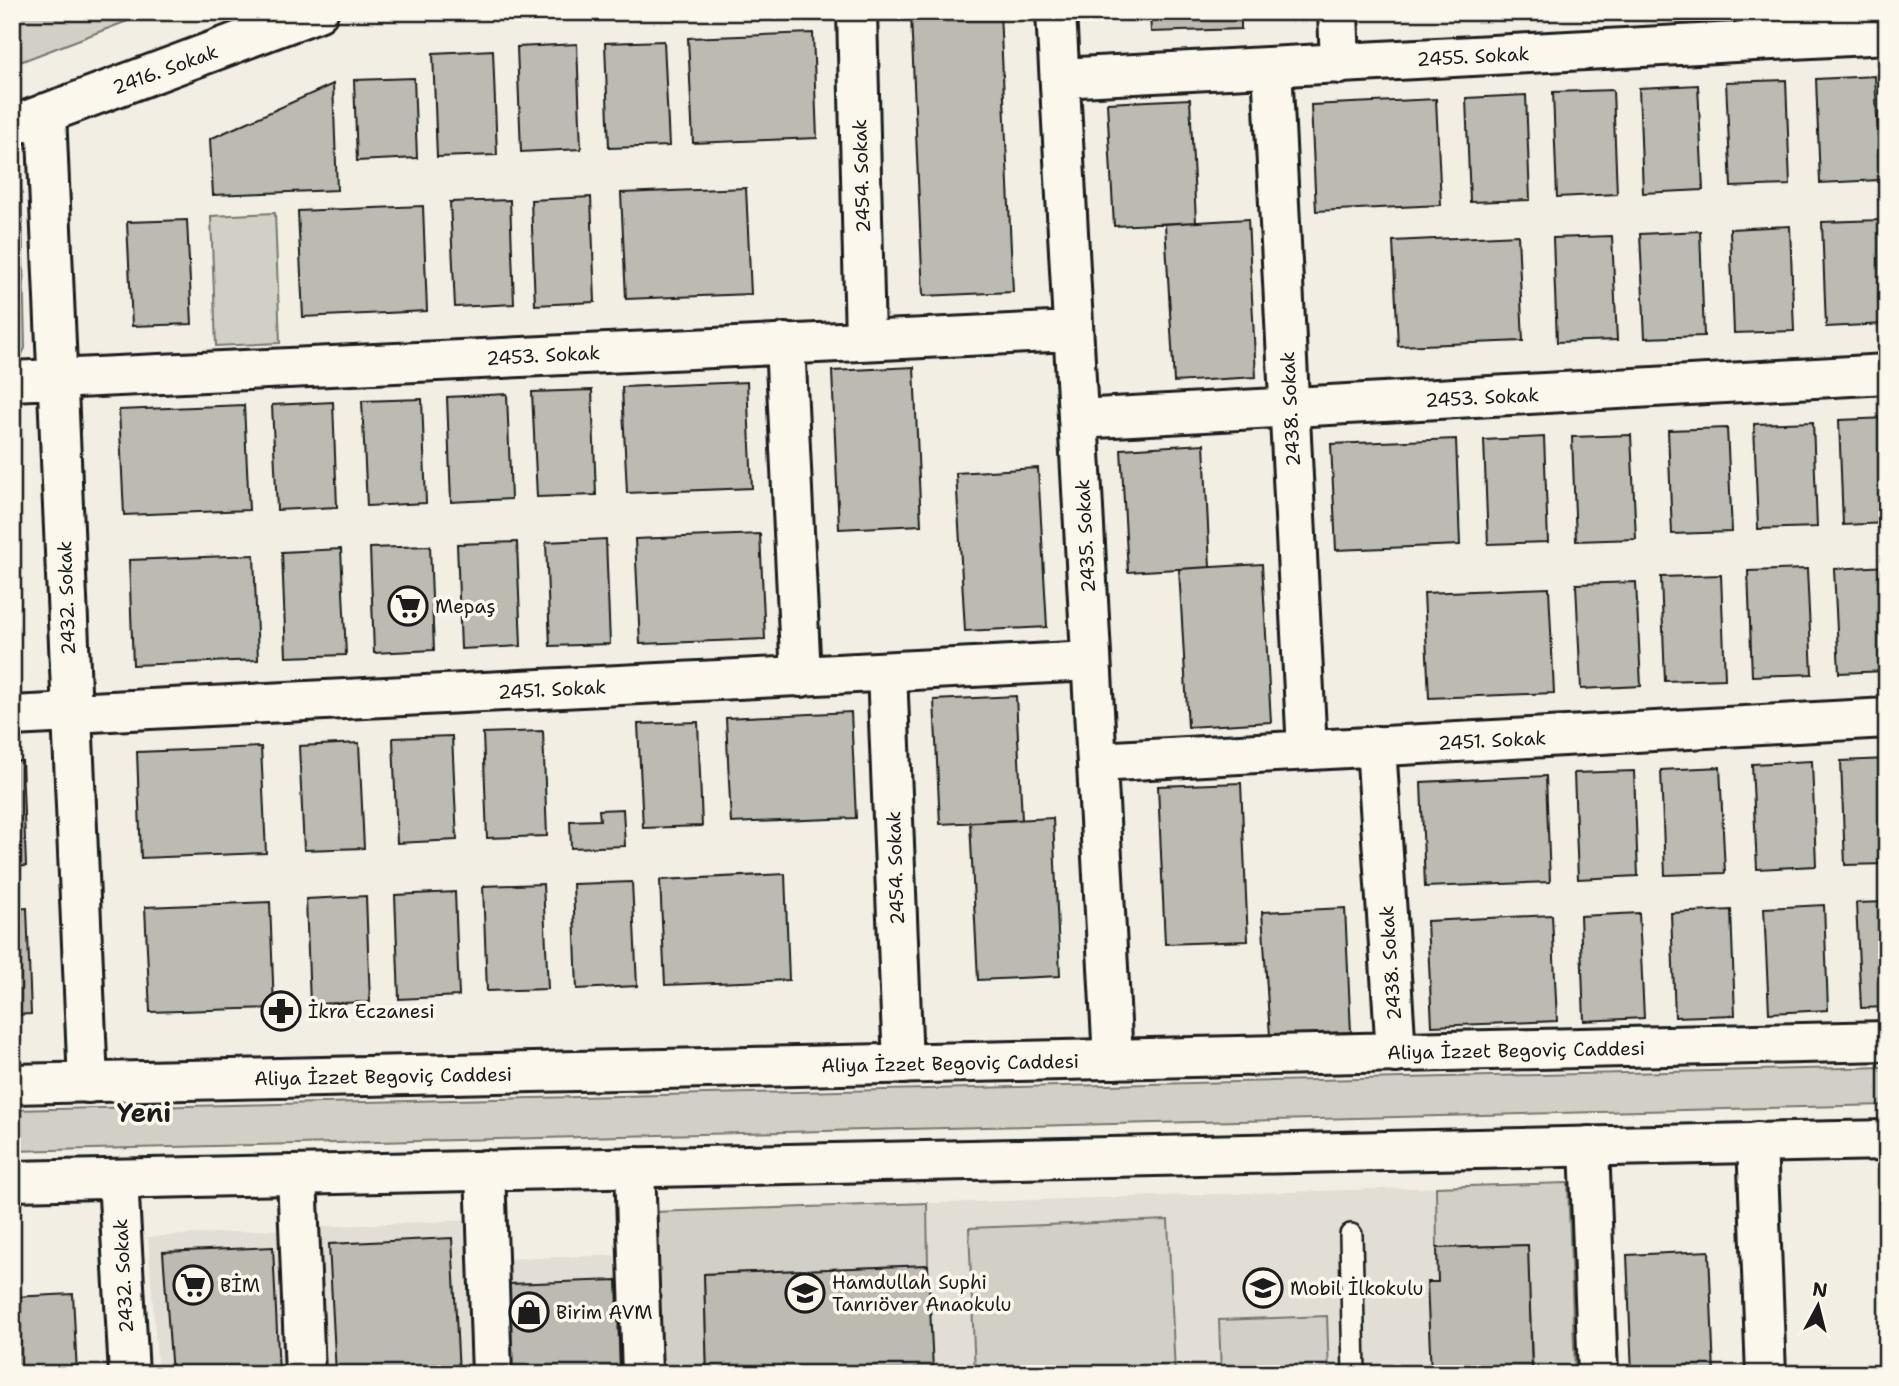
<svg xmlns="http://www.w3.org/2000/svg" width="1899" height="1386" viewBox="0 0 1899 1386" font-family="'Shantell Sans',sans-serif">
  <rect width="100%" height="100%" fill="#f2eee4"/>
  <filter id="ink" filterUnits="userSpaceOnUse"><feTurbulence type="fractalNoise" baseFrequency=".0143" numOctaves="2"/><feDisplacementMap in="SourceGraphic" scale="14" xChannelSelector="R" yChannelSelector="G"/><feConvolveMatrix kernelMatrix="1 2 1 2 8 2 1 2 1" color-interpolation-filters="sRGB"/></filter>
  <g filter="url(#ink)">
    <path fill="#e2ded5" d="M 1568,1183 L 1575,1374 L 659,1374 L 653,1212 Z
      M 467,1220 L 474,1374 L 321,1374 L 315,1227 Z
      M 285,1229 L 290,1374 L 158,1374 L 148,1237 Z
      M 624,1255 L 628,1374 L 506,1374 L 503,1259 Z"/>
    <path fill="#d2cfc6" stroke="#777671" stroke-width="2" d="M 12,12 L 151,12 L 12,65 Z
      M 21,164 L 25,348 L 20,358 L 12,359 L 12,167 Z
      M 275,213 L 280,343 L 216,346 L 211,216 Z
      M 1887,1067 L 1887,1105 L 12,1151 L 12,1110 Z
      M 1568,1183 L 1575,1374 L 1533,1374 L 1527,1245 L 1437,1248 L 1436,1187 Z
      M 927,1203 L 928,1265 L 704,1274 L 707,1374 L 659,1374 L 653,1212 Z
      M 1168,1220 L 1175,1374 L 975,1374 L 969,1228 Z
      M 1327,1316 L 1329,1374 L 1221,1374 L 1219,1320 Z"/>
    <path fill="#bdbab1" stroke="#1c1c1c" stroke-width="2" d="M 1000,12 L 1013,292 L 923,296 L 911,15 Z
      M 1150,12 L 1241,12 L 1241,29 L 1151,32 Z
      M 813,33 L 817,138 L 693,143 L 688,38 Z
      M 664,41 L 669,146 L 609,148 L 605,43 Z
      M 577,44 L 581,149 L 521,152 L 517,47 Z
      M 493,50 L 497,155 L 437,157 L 433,53 Z
      M 1875,76 L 1880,180 L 1820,183 L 1816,79 Z
      M 414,78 L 417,158 L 357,161 L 354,80 Z
      M 1786,80 L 1790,185 L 1731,187 L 1726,82 Z
      M 333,84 L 337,190 L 213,195 L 210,139 Z
      M 1698,85 L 1703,190 L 1643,193 L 1639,88 Z
      M 1613,90 L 1617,194 L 1557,197 L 1553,92 Z
      M 1526,95 L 1530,200 L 1470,202 L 1466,98 Z
      M 1190,99 L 1196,222 L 1114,226 L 1107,103 Z
      M 1436,99 L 1441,205 L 1316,211 L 1311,105 Z
      M 746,188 L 751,294 L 626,299 L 621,193 Z
      M 591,197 L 595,302 L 535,305 L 531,200 Z
      M 510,200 L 514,304 L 455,307 L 450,202 Z
      M 423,206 L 427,311 L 303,317 L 298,211 Z
      M 1248,219 L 1256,377 L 1174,382 L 1165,224 Z
      M 187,220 L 192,324 L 132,326 L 127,222 Z
      M 1881,220 L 1886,324 L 1826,327 L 1822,222 Z
      M 1790,226 L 1794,331 L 1734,333 L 1730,229 Z
      M 1700,231 L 1704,336 L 1645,338 L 1640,234 Z
      M 1518,235 L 1523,341 L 1398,346 L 1393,241 Z
      M 1612,236 L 1617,340 L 1557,342 L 1553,238 Z
      M 914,367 L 921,525 L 839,529 L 832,371 Z
      M 747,382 L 752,488 L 627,493 L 622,387 Z
      M 592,390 L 596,495 L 537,497 L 532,392 Z
      M 507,394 L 511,499 L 451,502 L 447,397 Z
      M 422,399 L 426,503 L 367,506 L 362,401 Z
      M 333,402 L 337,507 L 277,510 L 272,405 Z
      M 244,405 L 249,510 L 124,515 L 119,410 Z
      M 1887,418 L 1887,523 L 1843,525 L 1839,420 Z
      M 1813,422 L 1817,527 L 1758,529 L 1754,424 Z
      M 1727,428 L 1732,532 L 1672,534 L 1668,430 Z
      M 1631,435 L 1636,539 L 1576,541 L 1572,437 Z
      M 1544,437 L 1548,542 L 1488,544 L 1484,440 Z
      M 1456,439 L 1460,545 L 1336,550 L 1331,444 Z
      M 1204,444 L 1210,567 L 1128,572 L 1121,449 Z
      M 1038,468 L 1047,627 L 965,631 L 956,473 Z
      M 760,534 L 765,639 L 640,644 L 635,539 Z
      M 606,539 L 610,644 L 550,646 L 546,542 Z
      M 517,542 L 521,646 L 461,649 L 457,544 Z
      M 430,546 L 434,650 L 374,653 L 370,548 Z
      M 341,549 L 346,655 L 286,657 L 282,552 Z
      M 254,555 L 258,660 L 133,665 L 129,560 Z
      M 1262,564 L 1271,722 L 1188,727 L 1179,569 Z
      M 1887,566 L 1887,671 L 1839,673 L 1834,569 Z
      M 12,567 L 18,672 L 12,673 Z
      M 1807,569 L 1812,674 L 1752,676 L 1748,571 Z
      M 1721,575 L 1725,679 L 1665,681 L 1661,577 Z
      M 1636,582 L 1641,686 L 1581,689 L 1576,584 Z
      M 1549,588 L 1554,693 L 1429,698 L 1424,593 Z
      M 1016,696 L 1022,820 L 940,824 L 934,700 Z
      M 851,712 L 856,818 L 731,823 L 726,718 Z
      M 698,722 L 702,826 L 643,828 L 638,724 Z
      M 543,731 L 547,836 L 487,838 L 483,733 Z
      M 452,736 L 457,840 L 397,843 L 393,738 Z
      M 359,743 L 364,848 L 304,850 L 299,746 Z
      M 261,747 L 266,853 L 141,858 L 137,752 Z
      M 1887,759 L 1887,864 L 1845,865 L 1841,761 Z
      M 12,761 L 22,761 L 26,866 L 12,867 Z
      M 1812,761 L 1816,866 L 1757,869 L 1752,764 Z
      M 1720,767 L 1725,873 L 1665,875 L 1661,770 Z
      M 1634,771 L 1638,876 L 1578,879 L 1574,773 Z
      M 1546,776 L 1550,882 L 1425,887 L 1421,782 Z
      M 1241,783 L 1248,941 L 1165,944 L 1158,786 Z
      M 623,809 L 625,846 L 571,848 L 570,821 L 600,820 L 599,810 Z
      M 1053,818 L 1060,976 L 978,980 L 970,822 Z
      M 785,874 L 789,980 L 665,985 L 660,880 Z
      M 632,882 L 637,986 L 577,989 L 573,884 Z
      M 543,884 L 548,989 L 487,991 L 483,886 Z
      M 455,892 L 459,996 L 399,999 L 395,895 Z
      M 366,896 L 370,1002 L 310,1004 L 306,899 Z
      M 270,902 L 274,1008 L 150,1012 L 145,907 Z
      M 1887,902 L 1887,1007 L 1861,1008 L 1856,903 Z
      M 1824,905 L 1828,1010 L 1769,1013 L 1764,908 Z
      M 27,908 L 31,1014 L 12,1015 L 12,909 Z
      M 1345,908 L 1351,1032 L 1270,1036 L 1262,912 Z
      M 1731,910 L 1735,1015 L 1675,1017 L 1671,913 Z
      M 1639,913 L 1644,1018 L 1584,1021 L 1580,916 Z
      M 1552,915 L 1557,1021 L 1432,1026 L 1427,921 Z
      M 452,1238 L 459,1374 L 336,1374 L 329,1244 Z
      M 1528,1245 L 1532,1374 L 1431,1374 L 1427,1282 L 1438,1282 L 1437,1248 Z
      M 273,1247 L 279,1374 L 172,1374 L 163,1252 Z
      M 1709,1251 L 1714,1374 L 1632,1374 L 1627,1255 Z
      M 928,1265 L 933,1370 L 707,1374 L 704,1274 Z
      M 1882,1270 L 1887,1270 L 1887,1350 Z
      M 617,1280 L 620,1374 L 512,1374 L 508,1284 Z
      M 73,1294 L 77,1374 L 12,1374 L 12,1297 Z"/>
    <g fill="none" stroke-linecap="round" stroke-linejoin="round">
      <g stroke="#1c1c1c" stroke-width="26">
        <path id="service" d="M 1351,1235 L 1354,1374"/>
      </g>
      <g stroke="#1c1c1c" stroke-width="44">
        <path id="minor" d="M 857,12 L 865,339
          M 1056,12 L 1113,1059
          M 1338,12 L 1340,64
          M 1272,67 L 1307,750
          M 1060,78 L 1887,34
          M 46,113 L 88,1083
          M 12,126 L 318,12
          M 785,343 L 801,677
          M 12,381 L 1073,331
          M 1078,419 L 1887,374
          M 887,672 L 903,1064
          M 12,716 L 1091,661
          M 1376,746 L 1396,1053
          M 1097,762 L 1887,718
          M 1757,1142 L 1766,1374
          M 1589,1146 L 1598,1374
          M 635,1167 L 642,1374
          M 485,1170 L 492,1374
          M 297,1175 L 305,1374
          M 118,1179 L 129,1374"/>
      </g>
      <g stroke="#1c1c1c" stroke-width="44">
        <path id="secondary" d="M 12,1084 L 1887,1041
          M 12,1181 L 1887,1140"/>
      </g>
      <use href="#service" stroke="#fbf7ec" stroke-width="21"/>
      <use href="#minor" stroke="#fbf7ec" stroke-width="38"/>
      <use href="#secondary" stroke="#fbf7ec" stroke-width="38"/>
    </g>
  </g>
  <defs>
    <g id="supermarket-ring" transform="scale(2.0125)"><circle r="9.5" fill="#fbf7ec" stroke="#1c1c1c" stroke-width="1.5"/><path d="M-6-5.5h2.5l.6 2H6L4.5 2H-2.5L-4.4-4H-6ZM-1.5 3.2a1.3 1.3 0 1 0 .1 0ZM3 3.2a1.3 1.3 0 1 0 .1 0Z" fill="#1c1c1c"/></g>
    <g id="pharmacy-ring" transform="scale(2.0125)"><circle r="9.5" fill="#fbf7ec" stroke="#1c1c1c" stroke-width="1.5"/><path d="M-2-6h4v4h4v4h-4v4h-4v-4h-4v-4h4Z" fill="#1c1c1c"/></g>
    <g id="school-ring" transform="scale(2.0125)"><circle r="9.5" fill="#fbf7ec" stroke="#1c1c1c" stroke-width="1.5"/><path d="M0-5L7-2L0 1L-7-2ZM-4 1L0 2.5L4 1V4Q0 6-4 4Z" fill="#1c1c1c"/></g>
    <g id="shop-ring" transform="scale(2.0125)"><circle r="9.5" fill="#fbf7ec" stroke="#1c1c1c" stroke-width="1.5"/><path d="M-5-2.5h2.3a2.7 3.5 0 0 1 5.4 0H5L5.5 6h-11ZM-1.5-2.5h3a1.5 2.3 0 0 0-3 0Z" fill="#1c1c1c"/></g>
  </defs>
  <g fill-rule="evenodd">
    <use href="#supermarket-ring" x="408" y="606"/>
    <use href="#pharmacy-ring" x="281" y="1011"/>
    <use href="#supermarket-ring" x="193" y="1285"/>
    <use href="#school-ring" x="1263" y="1288"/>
    <use href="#school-ring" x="805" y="1293"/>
    <use href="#shop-ring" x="529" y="1312"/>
  </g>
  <g text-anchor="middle" stroke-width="7" stroke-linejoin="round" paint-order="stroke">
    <g font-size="19" fill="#1c1c1c" stroke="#fbf7ec">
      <text transform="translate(1473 56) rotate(-3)" y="7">2455. Sokak</text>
      <text transform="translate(165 69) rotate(-20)" y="7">2416. Sokak</text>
      <text transform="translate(861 176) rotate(-92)" y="7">2454. Sokak</text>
      <text transform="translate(543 355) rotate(-3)" y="7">2453. Sokak</text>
      <text transform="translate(1482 397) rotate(-3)" y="7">2453. Sokak</text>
      <text transform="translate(1290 409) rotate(-93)" y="7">2438. Sokak</text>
      <text transform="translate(1085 536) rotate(-93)" y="7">2435. Sokak</text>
      <text transform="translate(66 598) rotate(-92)" y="7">2432. Sokak</text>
      <text transform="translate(552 689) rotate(-3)" y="7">2451. Sokak</text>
      <text transform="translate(1492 740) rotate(-3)" y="7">2451. Sokak</text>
      <text transform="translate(895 868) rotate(-92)" y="7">2454. Sokak</text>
      <text transform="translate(1390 963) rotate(-94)" y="7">2438. Sokak</text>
      <text transform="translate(1516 1050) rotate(-1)" y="7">Aliya İzzet Begoviç Caddesi</text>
      <text transform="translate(950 1063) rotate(-1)" y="7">Aliya İzzet Begoviç Caddesi</text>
      <text transform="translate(383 1076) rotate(-1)" y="7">Aliya İzzet Begoviç Caddesi</text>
      <text transform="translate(123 1276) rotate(-93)" y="7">2432. Sokak</text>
    </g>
    <g font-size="19" fill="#1c1c1c" stroke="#fbf7ec" text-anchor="start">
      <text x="435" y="613">Mepaş</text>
      <text x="308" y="1018">İkra Eczanesi</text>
      <text x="832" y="1289">Hamdullah Suphi<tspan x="832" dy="22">Tanrıöver Anaokulu</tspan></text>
      <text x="220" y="1292">BİM</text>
      <text x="1290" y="1295">Mobil İlkokulu</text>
      <text x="556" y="1319">Birim AVM</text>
    </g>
    <g font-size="26" font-weight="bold" fill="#1c1c1c" stroke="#fbf7ec">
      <text x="144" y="1122">Yeni</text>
    </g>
  </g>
  <rect width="1899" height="1386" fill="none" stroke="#fbf7ec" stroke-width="42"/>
  <rect x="21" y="21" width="1857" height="1344" fill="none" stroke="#1c1c1c" stroke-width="2.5" filter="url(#ink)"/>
  <g transform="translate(1818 1306) rotate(7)" stroke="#fbf7ec" stroke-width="5" paint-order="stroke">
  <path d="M0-5L12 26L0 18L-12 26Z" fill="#1c1c1c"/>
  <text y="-10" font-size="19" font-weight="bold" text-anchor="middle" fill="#1c1c1c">N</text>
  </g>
</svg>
